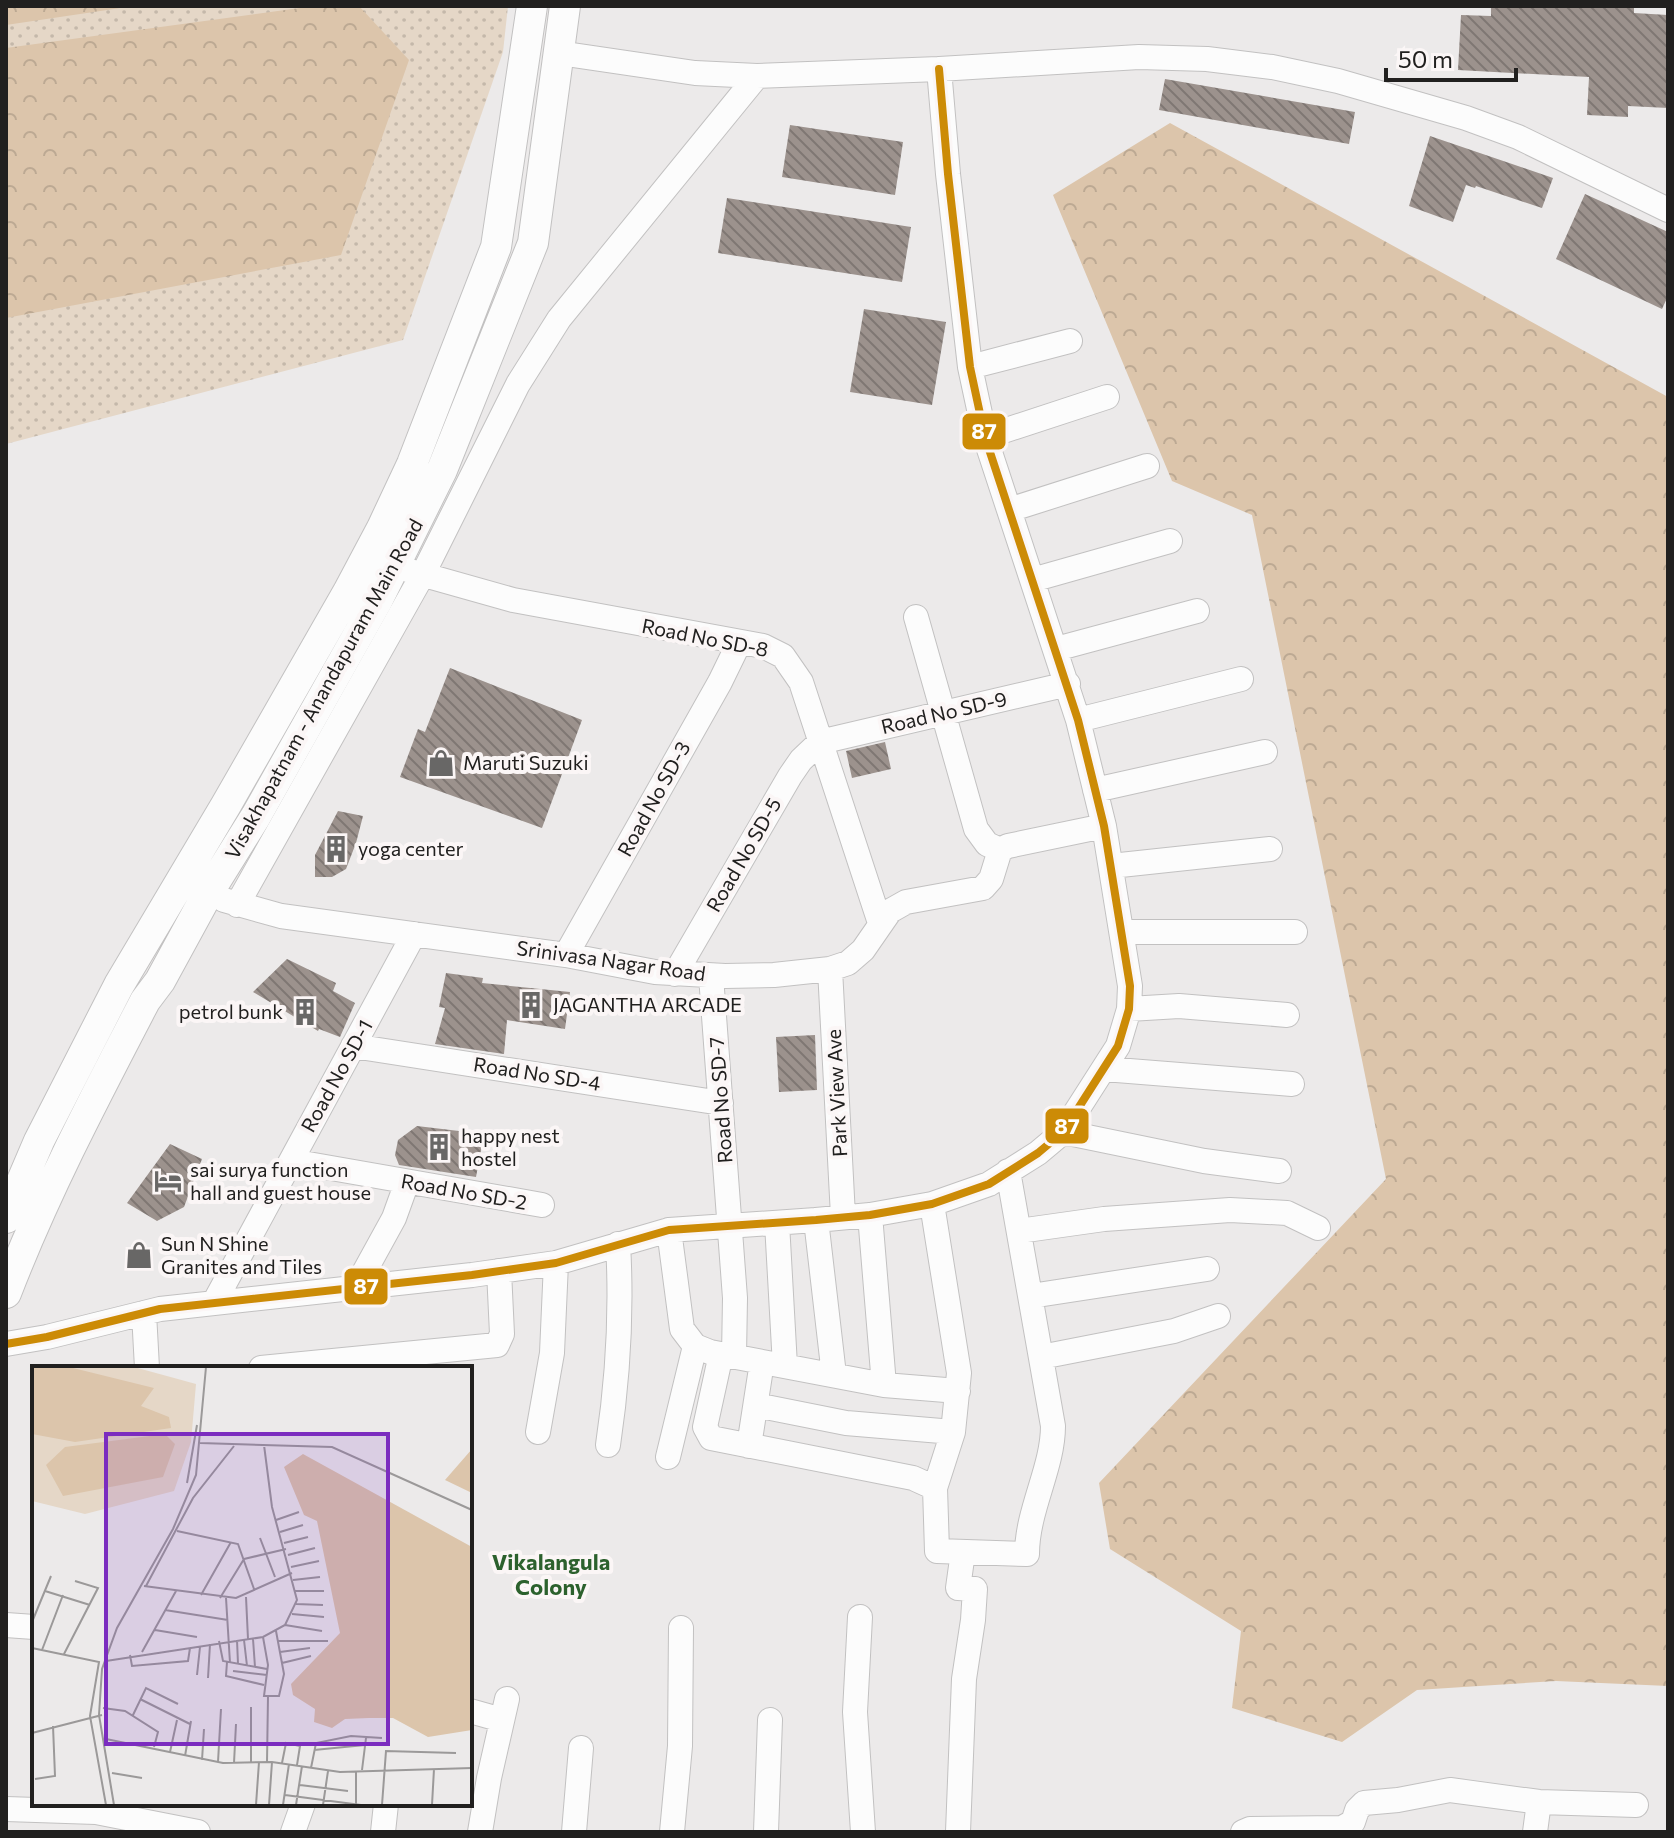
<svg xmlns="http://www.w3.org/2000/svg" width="1674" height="1838" viewBox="0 0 1674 1838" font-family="Commissioner,sans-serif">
  <defs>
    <pattern id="grass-dots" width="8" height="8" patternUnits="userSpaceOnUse" patternTransform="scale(2)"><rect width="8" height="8" fill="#e5d7c7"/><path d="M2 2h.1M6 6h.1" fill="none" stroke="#c4b8aa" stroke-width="1.8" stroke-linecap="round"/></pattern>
    <pattern id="forest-crowns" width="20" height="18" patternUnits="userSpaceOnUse" patternTransform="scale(2)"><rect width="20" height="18" fill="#dcc5ab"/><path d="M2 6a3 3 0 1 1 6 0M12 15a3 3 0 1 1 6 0" fill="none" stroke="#bca993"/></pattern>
    <pattern id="building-back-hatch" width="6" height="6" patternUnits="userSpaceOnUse" patternTransform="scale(2)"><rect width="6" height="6" fill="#9c928d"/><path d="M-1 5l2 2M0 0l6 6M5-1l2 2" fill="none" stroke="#7f7773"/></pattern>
  </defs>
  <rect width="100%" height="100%" fill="#eceaea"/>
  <path fill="url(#grass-dots)" d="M 6,6 L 508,6 L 503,52 L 403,340 L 6,444 Z"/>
  <path fill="url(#forest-crowns)" d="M 6,6 L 134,6 L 6,25 Z
    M 314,6 L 359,6 L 409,60 L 341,255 L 6,318 L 6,48 Z
    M 1170,123 L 1668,397 L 1668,1686 L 1556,1681 L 1417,1690 L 1342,1742 L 1232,1708 L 1241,1631 L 1110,1549 L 1099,1483 L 1386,1179 L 1252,515 L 1172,481 L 1053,195 Z"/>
  <path fill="url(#building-back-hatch)" d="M 1491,6 L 1634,6 L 1634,13 L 1668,15 L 1668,108 L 1628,106 L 1628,117 L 1587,115 L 1589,77 L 1458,70 L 1461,15 L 1491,16 Z
    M 1165,79 L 1355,112 L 1349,144 L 1159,110 Z
    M 790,125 L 903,142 L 895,195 L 782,177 Z
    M 1430,136 L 1553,178 L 1542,208 L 1476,186 L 1475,188 L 1466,185 L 1453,222 L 1409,206 Z
    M 1585,194 L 1668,232 L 1668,296 L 1662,309 L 1556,259 Z
    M 727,198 L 911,227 L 902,282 L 718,253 Z
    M 864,309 L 946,322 L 932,405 L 850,392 Z
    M 450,668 L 582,720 L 542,828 L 400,777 L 418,729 L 425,732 Z
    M 885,742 L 891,769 L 852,778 L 846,751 Z
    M 338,811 L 363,816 L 356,843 L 346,869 L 332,877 L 315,877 L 315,855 Z
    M 287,959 L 336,983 L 333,991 L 355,1003 L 340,1037 L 319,1029 L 318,1031 L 253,992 Z
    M 446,973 L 483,978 L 482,983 L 570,992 L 565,1029 L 507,1020 L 504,1054 L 435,1044 L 445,1008 L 439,1007 Z
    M 815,1035 L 817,1090 L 779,1092 L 776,1037 Z
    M 417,1126 L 484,1134 L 476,1177 L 399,1165 L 395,1155 L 398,1140 Z
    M 170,1144 L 202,1159 L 184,1207 L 157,1221 L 127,1203 Z"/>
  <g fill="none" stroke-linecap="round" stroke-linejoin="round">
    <g stroke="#c2c1c1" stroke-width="26">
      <path id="minor" d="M 559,53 L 695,73 L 757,76 L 939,69 L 1139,57 L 1207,59 L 1272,67 L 1338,81 L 1466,118 L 1518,137 L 1668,210
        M 970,367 L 1070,341
        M 985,437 L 1107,397
        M 1009,510 L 1147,466
        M 410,571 L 513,600 L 763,646 L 783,656 L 801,682 L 880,923
        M 1032,580 L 1170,541
        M 916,617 L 976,829 L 987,844 L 1000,850
        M 1056,649 L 1197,611
        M 1078,720 L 1241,679
        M 1095,790 L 1265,752
        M 1111,866 L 1270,849
        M 224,900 L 281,916 L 566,955 L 655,972 L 725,976 L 774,975 L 830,969 L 848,963 L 863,950 L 890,911 L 906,902 L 983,888 L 991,879 L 1000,850 L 1008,846 L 1104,826
        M 237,905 L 423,574 L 518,384 L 559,319 L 757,76
        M 1123,932 L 1295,932
        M 566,955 L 720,682 L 739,643
        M 830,969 L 843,1216
        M 675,974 L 790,776 L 801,760 L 820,742 L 1068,684
        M 711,976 L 735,1298 L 734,1356
        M 1129,1009 L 1179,1006 L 1287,1015
        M 353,1046 L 721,1103
        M 1104,1069 L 1292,1084
        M 1063,1132 L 1204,1161 L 1279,1171
        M 291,1161 L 542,1205
        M 932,1204 L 959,1373 L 953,1432 L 935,1488 L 937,1551 L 1027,1554 C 1027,1510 1053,1468 1053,1426 L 1008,1171
        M 870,1215 L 884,1385
        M 816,1220 L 834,1375
        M 777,1223 L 785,1366
        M 669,1230 L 682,1329 L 695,1346 L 710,1352 L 884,1385 L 958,1391
        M 1019,1231 L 1104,1219 L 1230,1210 L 1287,1213 L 1318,1228
        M 355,1289 L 394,1218 L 407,1182
        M 1031,1296 L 1207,1269
        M 215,1301 L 414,934
        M 144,1313 L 147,1368
        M 6,1344 L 47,1337 L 160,1309 L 472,1275 L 556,1263 L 669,1230 L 816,1220 L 870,1215 L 932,1204 L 989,1184 L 1038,1153 L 1063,1132 L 1118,1046 L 1129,1009 L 1130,986 L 1104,826 L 1078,720 L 985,437 L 970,367 L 948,174 L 939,69
        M 721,1354 L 705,1427 L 711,1438 L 913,1478 L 935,1488
        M 1041,1357 L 1174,1331 L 1218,1316
        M 261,1368 L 497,1345 L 502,1334 L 499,1271
        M 756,1405 L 846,1423 L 953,1432
        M 538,1432 L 552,1353 L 556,1263
        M 608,1445 C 618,1378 622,1312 618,1244
        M 749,1446 L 762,1362
        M 668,1457 L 695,1346
        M 860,1617 L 855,1712 L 863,1832
        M 6,1625 L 34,1627
        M 470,1711 L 502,1720
        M 6,1809 L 96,1812 L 198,1832
        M 293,1832 L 303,1804
        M 383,1832 L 386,1804
        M 480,1832 L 489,1778 L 507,1699
        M 574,1832 L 581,1748
        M 672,1832 L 680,1746 L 681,1628
        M 766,1832 L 770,1720
        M 958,1832 L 964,1679 L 973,1620 L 975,1589 L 958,1588 L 963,1552
        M 1243,1832 L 1250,1829 L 1342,1828 L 1353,1822 L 1357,1810 L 1364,1803 L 1398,1800 L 1450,1790 L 1539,1802 L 1636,1805
        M 1535,1832 L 1539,1802"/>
    </g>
    <g stroke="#c2c1c1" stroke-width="32">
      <path id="major" d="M 6,1218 L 39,1141 L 119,985 L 226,805 L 348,592 L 382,528 L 412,464 L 496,247 L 532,6
        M 6,1293 C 45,1192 95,1097 145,1001 L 160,981 L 208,893 L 256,816 L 376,603 L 442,470 L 533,243 L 565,6"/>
    </g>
    <use href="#minor" stroke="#fcfcfc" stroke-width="24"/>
    <use href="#major" stroke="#fcfcfc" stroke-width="30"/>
    <g stroke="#fbf6f6" stroke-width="14">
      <path id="bus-1" d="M 6,1344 L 47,1337 L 160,1309 L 472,1275 L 556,1263 L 669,1230 L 816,1220 L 870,1215 L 932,1204 L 989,1184 L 1038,1153 L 1063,1132 L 1118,1046 L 1129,1009 L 1130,986 L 1104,826 L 1078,720 L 985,437 L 970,367 L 948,174 L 939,69"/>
    </g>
    <use href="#bus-1" stroke="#cc8b06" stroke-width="8"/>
  </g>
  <defs>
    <g id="shop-bare" transform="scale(2.16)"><path d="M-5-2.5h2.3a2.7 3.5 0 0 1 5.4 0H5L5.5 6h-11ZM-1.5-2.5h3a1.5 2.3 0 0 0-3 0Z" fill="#686766" stroke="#fbf6f6" stroke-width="2.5" paint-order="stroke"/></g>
    <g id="building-bare" transform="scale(2.16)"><path d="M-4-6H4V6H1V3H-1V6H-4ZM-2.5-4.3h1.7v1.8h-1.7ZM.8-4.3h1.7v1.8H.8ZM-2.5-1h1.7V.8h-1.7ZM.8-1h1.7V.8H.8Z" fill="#686766" stroke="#fbf6f6" stroke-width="2.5" paint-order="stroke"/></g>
    <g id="hotel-bare" transform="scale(2.16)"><path d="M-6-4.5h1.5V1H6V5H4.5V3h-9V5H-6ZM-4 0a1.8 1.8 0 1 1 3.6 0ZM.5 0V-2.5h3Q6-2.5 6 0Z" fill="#686766" stroke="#fbf6f6" stroke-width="2.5" paint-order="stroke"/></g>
  </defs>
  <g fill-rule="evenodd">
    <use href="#shop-bare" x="441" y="763"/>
    <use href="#building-bare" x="336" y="849"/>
    <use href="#building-bare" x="531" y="1005"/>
    <use href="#building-bare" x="305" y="1012"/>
    <use href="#building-bare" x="439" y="1147"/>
    <use href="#hotel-bare" x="168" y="1181"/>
    <use href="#shop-bare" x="139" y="1255"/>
  </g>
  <g text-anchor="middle" stroke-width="8" stroke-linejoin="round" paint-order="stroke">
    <g font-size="20" fill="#21201f" stroke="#fbf6f6">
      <text transform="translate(705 638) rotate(11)" y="7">Road No SD-8</text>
      <text transform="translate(324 689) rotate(-61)" y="7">Visakhapatnam - Anandapuram Main Road</text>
      <text transform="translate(944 713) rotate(-13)" y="7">Road No SD-9</text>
      <text transform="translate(654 799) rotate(-61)" y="7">Road No SD-3</text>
      <text transform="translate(744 855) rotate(-60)" y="7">Road No SD-5</text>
      <text transform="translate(611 961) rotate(8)" y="7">Srinivasa Nagar Road</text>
      <text transform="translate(537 1074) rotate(9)" y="7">Road No SD-4</text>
      <text transform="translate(337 1076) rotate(-61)" y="7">Road No SD-1</text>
      <text transform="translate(837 1093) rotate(-93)" y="7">Park View Ave</text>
      <text transform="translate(721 1100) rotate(-94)" y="7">Road No SD-7</text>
      <text transform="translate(464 1192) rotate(10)" y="7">Road No SD-2</text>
    </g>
    <g font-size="20" fill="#21201f" stroke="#fbf6f6" text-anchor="start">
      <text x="463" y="770">Maruti Suzuki</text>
      <text x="358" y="856">yoga center</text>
      <text x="553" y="1012">JAGANTHA ARCADE</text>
      <text x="283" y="1019" text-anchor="end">petrol bunk</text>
      <text x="461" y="1143">happy nest<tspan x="461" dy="23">hostel</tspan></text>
      <text x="190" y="1177">sai surya function<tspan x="190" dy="23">hall and guest house</tspan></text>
      <text x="161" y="1251">Sun N Shine<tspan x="161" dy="23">Granites and Tiles</tspan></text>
    </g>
    <g font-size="22" font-weight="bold" fill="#2c612d" stroke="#fbf6f6">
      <text x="551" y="1570">Vikalangula<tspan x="551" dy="25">Colony</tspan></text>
    </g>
  </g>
  <g transform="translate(32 1366)">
    <rect width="440" height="440" fill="#eceaea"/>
    <path d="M 0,1 L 102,1 L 164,18 L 159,76 L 142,125 L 53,148 L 0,135 Z" fill="#e5d7c7"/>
    <path d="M 0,1 L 37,1 L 122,22 L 109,40 L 137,51 L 139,62 L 43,76 L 0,68 ZM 133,68 L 143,78 L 131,111 L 31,130 L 14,99 L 33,81 ZM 440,83 L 440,127 L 413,114 ZM 271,88 L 440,181 L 440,364 L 396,371 L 361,352 L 337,352 L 313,353 L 300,362 L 282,356 L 283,343 L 261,329 L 259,318 L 308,267 L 285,155 L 272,149 L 252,101 Z" fill="#dcc5ab"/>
    <path fill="none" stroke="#9b9999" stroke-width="2" d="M 168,77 L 300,81 L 440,144M 155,117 L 165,59M 244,154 L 267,146M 145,165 L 206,178 L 222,223M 248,166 L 271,159M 228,172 L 243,211M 252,177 L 276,171M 256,189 L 283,182M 212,193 L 254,183M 259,201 L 287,195M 261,214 L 288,211M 112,220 L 204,232 L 260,207M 114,220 L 161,132 L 202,80M 13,225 L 58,239M 263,225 L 292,225M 169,229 L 199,176M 214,231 L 216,273M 188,232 L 212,193M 194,232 L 198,297M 264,238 L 291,239M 133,244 L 196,254M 260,248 L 292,251M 0,256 L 19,210M 253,259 L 290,265M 123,264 L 165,271M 231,271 L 236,299 L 232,330 L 247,330 L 252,308 L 244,265M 221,273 L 223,301M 205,274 L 206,298M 212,274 L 215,300M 187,275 L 191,295 L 235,303M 246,275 L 296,275M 0,282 L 67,296 L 58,350 L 74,439M 10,284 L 31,229M 110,286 L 144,225M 248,286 L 278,282M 32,288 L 66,222 L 43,215M 98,289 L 100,300 L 156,295 L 158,282M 74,295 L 231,271 L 253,259 L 265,234 L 240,141 L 232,79M 195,296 L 194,310 L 232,319M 250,297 L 279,290M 201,305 L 235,309M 165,309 L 168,281M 176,312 L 178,278M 108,333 L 158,358M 71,342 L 93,345 L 126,366 L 122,381M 101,349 L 114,322 L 146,338M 0,367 L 70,349M 74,373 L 191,397 L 240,396 L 308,406 L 440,402M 282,384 L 333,379M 138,386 L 145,354M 153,390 L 159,355M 170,394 L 172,363M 186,396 L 189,343M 219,396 L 219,341M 235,396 L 236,330M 202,397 L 204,358M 250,397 L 254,377 L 268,380 L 265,399M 279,402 L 284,377 L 319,370 L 350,372M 330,404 L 334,372M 80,407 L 110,412M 3,413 L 23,410 L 21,360M 268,419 L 316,425M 253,429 L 329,439M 0,433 L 0,368M 324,438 L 324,405M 82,439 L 67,349 L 70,303 L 85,262 L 141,163 L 164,109 L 174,1M 224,439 L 227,396M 237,439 L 240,396M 251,439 L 257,398M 264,439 L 270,400M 291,439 L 296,405M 350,439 L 354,385 L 424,387M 400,439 L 402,403"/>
    <path fill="#7b2cbf" fill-opacity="0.15" stroke="#7b2cbf" stroke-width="4" d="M 74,68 L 356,68 L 356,378 L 74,378 Z"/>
    <rect width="440" height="440" fill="none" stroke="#21201f" stroke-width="4"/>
  </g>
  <g stroke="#fbf6f6" stroke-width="3">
    <rect x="961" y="412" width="46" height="39" rx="8" fill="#cc8b06"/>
    <rect x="1044" y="1107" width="46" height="38" rx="8" fill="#cc8b06"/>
    <rect x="343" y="1267" width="46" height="39" rx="8" fill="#cc8b06"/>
  </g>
  <g font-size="22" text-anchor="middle" font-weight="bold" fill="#fff">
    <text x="984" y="439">87</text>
    <text x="1067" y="1134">87</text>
    <text x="366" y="1294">87</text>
  </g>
  <rect width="1674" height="1838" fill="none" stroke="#21201f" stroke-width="16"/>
  <path d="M1386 68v12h130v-12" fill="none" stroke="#21201f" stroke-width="4"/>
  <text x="1398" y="68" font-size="24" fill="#21201f" stroke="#fbf6f6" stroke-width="6" paint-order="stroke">50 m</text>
</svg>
